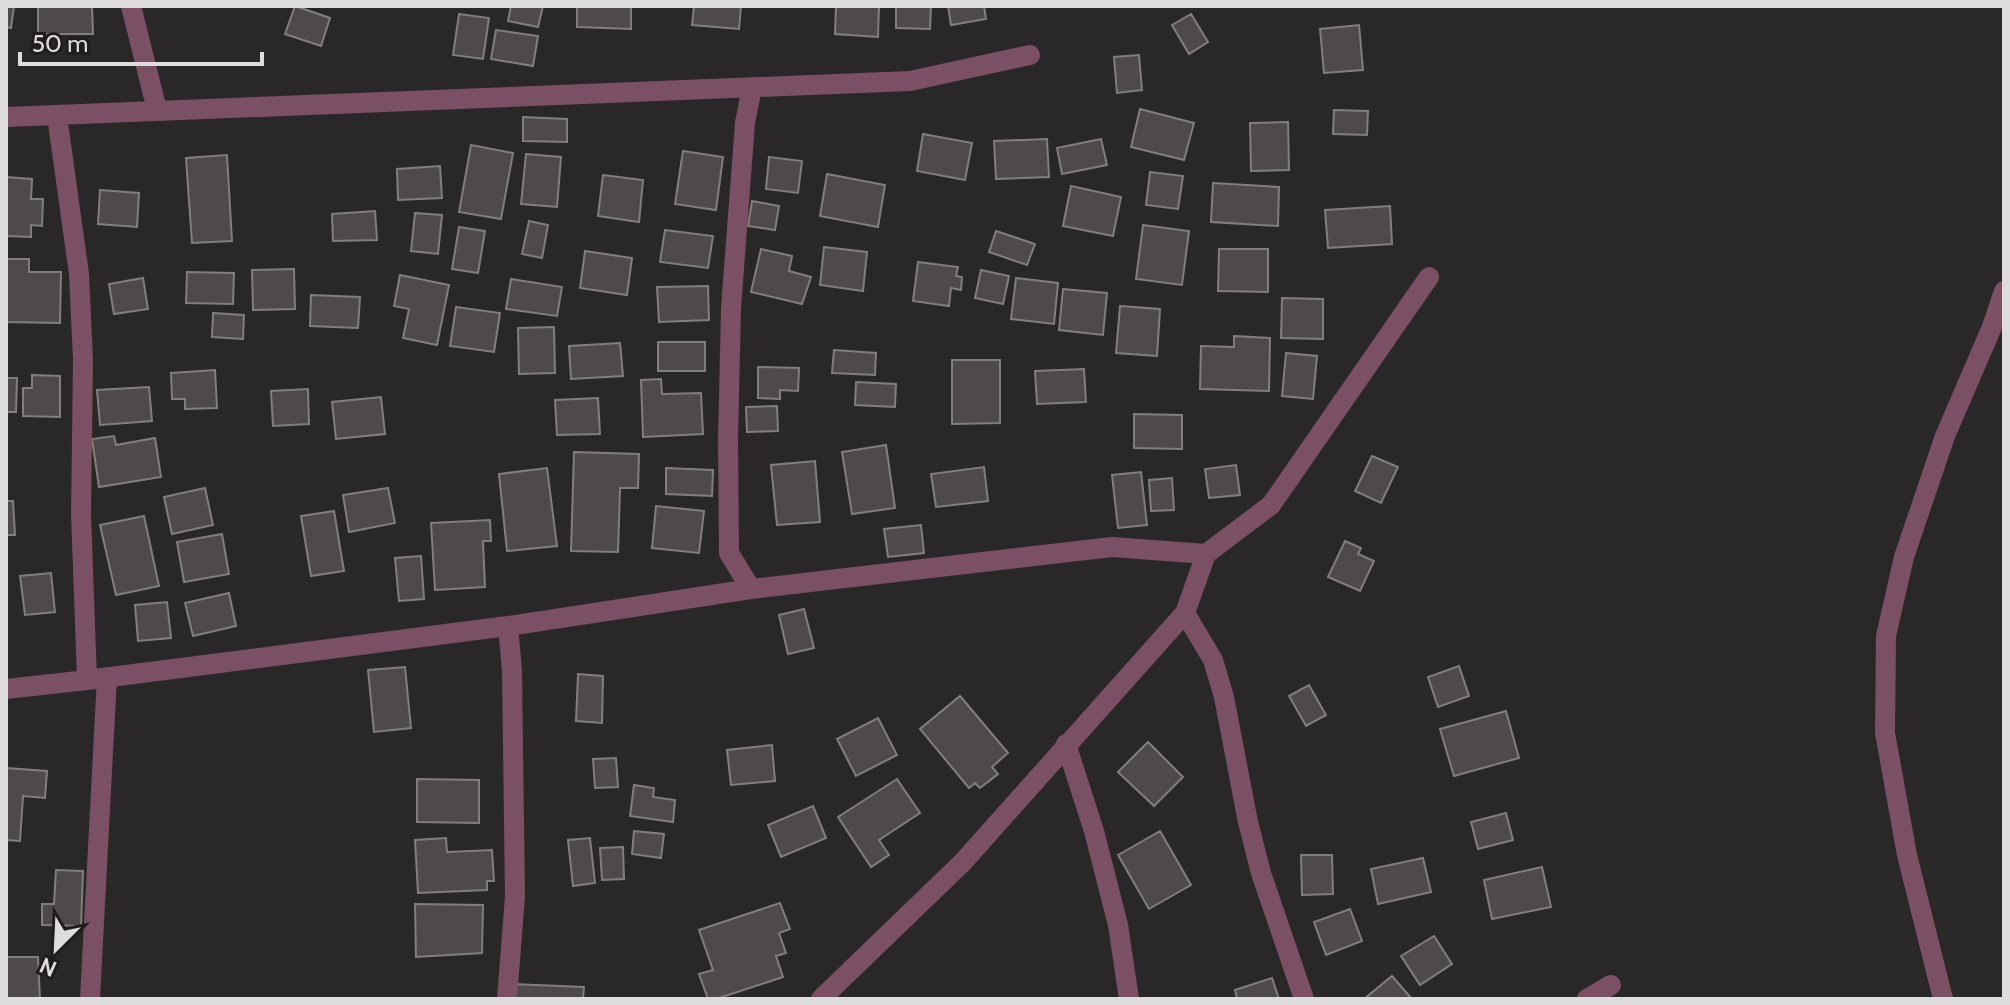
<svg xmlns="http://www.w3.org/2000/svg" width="2010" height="1005" viewBox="0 0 2010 1005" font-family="Cabin,sans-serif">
  <rect width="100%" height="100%" fill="#2a2728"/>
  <path fill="#4e4a4c" stroke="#827d7f" stroke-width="2" d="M 6,6 L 14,6 L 11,28 L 6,27 Z
    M 38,6 L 92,6 L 93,34 L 38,34 Z
    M 295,6 L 330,18 L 321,46 L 285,34 Z
    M 511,6 L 543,6 L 538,27 L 508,21 Z
    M 577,6 L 631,6 L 631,29 L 577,27 Z
    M 694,6 L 741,6 L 739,29 L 692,25 Z
    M 836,6 L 879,6 L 878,37 L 835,34 Z
    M 896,6 L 931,6 L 930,29 L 896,28 Z
    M 948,6 L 984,6 L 986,19 L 951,25 Z
    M 459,14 L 489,18 L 483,59 L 453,55 Z
    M 1191,14 L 1208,42 L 1189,54 L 1172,25 Z
    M 1359,25 L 1363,70 L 1324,73 L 1320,29 Z
    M 496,30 L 538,36 L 533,66 L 491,59 Z
    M 1139,55 L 1142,90 L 1117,93 L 1114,57 Z
    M 1140,109 L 1194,123 L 1184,160 L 1131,147 Z
    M 1334,110 L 1368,111 L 1367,135 L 1333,134 Z
    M 523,117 L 567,119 L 567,142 L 523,141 Z
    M 1288,122 L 1289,170 L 1251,171 L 1250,123 Z
    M 923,134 L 972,143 L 965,180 L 917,171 Z
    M 1047,139 L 1049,177 L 996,179 L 994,141 Z
    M 1101,139 L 1107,165 L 1062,174 L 1057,148 Z
    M 471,145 L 513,153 L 501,219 L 459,212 Z
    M 683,151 L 723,157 L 716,210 L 675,204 Z
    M 526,154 L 561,157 L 557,207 L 521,204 Z
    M 227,155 L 232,241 L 192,243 L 186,158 Z
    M 769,157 L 802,161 L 798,193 L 766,189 Z
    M 440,166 L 442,198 L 398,200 L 397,169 Z
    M 1150,172 L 1183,176 L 1178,209 L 1146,205 Z
    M 827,174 L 885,185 L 878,227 L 820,216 Z
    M 603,175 L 643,180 L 639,222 L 598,216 Z
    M 6,177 L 32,179 L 31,199 L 43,199 L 42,226 L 31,225 L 31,237 L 6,236 Z
    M 1213,183 L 1279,187 L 1278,226 L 1211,222 Z
    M 1071,186 L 1121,197 L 1113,236 L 1063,226 Z
    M 100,190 L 139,193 L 137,227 L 98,224 Z
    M 752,201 L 779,206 L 775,230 L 748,226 Z
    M 1390,206 L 1392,244 L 1328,248 L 1325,210 Z
    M 375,211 L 377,240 L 333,241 L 332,214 Z
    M 415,213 L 442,215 L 438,254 L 411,251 Z
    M 529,221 L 548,225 L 542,258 L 522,254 Z
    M 1143,225 L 1189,231 L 1182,285 L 1136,279 Z
    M 459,227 L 485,231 L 478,273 L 452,269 Z
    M 665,230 L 713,236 L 708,268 L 660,262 Z
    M 996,231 L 1035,244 L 1027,265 L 989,252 Z
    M 824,247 L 867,252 L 863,291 L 820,285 Z
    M 761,249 L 792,256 L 789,271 L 811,277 L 802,304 L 751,292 Z
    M 1219,249 L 1268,249 L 1268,292 L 1218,291 Z
    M 585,251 L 632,258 L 627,295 L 580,288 Z
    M 6,259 L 29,259 L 29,272 L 61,272 L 60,323 L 6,322 Z
    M 918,262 L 958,267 L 956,276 L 962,277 L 961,290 L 951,288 L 949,306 L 913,301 Z
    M 294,269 L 295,309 L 253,310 L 252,270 Z
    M 981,270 L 1009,276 L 1003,304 L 975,298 Z
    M 187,272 L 234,273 L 233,304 L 186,303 Z
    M 400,275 L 449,285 L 437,345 L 403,338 L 409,309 L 394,306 Z
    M 143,278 L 148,309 L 114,314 L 109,284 Z
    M 1016,278 L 1058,283 L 1054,324 L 1011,319 Z
    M 511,279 L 562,287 L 557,316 L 506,309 Z
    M 708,286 L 709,320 L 659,322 L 657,287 Z
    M 1063,289 L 1107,293 L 1103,335 L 1059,330 Z
    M 311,295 L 360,297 L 358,328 L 310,326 Z
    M 1282,298 L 1323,299 L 1323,339 L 1281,338 Z
    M 1120,306 L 1160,309 L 1157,356 L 1116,353 Z
    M 456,307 L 500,313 L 494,352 L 450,346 Z
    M 213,313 L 244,315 L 243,339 L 212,337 Z
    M 554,327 L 555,373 L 519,374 L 518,328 Z
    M 1234,336 L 1270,338 L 1269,391 L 1200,389 L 1201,346 L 1234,347 Z
    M 658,342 L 705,342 L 705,371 L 658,371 Z
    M 620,343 L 623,376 L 571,379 L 569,346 Z
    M 834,350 L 876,353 L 875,375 L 832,373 Z
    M 1286,353 L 1317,356 L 1313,399 L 1282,396 Z
    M 952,360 L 1000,360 L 1000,423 L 952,424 Z
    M 758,367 L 799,368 L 798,391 L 780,390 L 780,399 L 758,398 Z
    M 6,369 L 7,378 L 17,378 L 16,412 L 6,412 Z
    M 1084,369 L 1086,402 L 1037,404 L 1035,371 Z
    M 215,370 L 217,408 L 185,409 L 185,399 L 172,399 L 171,373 Z
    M 32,375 L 60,376 L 60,417 L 23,416 L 23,388 L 32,388 Z
    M 661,379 L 662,394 L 701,393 L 703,434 L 643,437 L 641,380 Z
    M 856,382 L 896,384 L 895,407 L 855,405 Z
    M 149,387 L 152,421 L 100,425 L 97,390 Z
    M 308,389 L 309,424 L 273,426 L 271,391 Z
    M 381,397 L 385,434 L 336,439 L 332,402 Z
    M 598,398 L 600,434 L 557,435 L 555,400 Z
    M 777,406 L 778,431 L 747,432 L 746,407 Z
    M 1134,414 L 1182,415 L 1182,449 L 1134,448 Z
    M 114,436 L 116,445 L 155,438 L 161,477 L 99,487 L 92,439 Z
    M 886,445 L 895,508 L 852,514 L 842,452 Z
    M 574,452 L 639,454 L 638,488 L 620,488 L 618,552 L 571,551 Z
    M 1372,456 L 1398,467 L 1381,503 L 1355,491 Z
    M 815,461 L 820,522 L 777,525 L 771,465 Z
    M 1236,465 L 1240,495 L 1209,498 L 1205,469 Z
    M 984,467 L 988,501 L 936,507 L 931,474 Z
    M 547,468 L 557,546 L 507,551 L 499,474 Z
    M 666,468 L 713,470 L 712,496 L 666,494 Z
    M 1141,472 L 1147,525 L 1118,528 L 1112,475 Z
    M 1172,478 L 1174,510 L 1151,511 L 1149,480 Z
    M 205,488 L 213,525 L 172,534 L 164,497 Z
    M 388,488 L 395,523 L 349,532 L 343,495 Z
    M 6,501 L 13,501 L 15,535 L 6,535 Z
    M 656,506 L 704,511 L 699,553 L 652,548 Z
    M 334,511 L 344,571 L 311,576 L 301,516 Z
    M 144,516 L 159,586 L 116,595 L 100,525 Z
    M 490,520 L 491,541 L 483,541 L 485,587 L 435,590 L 431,523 Z
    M 921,525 L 924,553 L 888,557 L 884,529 Z
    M 222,534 L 229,574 L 184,582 L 177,542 Z
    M 1345,541 L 1361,548 L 1358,554 L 1374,561 L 1360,591 L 1328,577 Z
    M 421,556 L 424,599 L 399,601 L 395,558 Z
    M 51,573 L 55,612 L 25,615 L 20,576 Z
    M 229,593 L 236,626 L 193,636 L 185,603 Z
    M 167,602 L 171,638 L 138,641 L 135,605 Z
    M 804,609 L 814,648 L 788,654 L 779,615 Z
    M 1459,666 L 1469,696 L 1438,707 L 1428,677 Z
    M 405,667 L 411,728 L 374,732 L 368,670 Z
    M 578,674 L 603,676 L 602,723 L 576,721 Z
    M 1309,685 L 1326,715 L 1306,726 L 1289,696 Z
    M 960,696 L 1008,753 L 992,767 L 998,774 L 980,788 L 975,783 L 969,788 L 920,729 Z
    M 1506,711 L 1519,758 L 1454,776 L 1440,729 Z
    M 878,718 L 897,755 L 856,776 L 837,739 Z
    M 1148,742 L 1183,777 L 1154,806 L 1118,772 Z
    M 772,745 L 775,781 L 731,785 L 727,750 Z
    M 616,758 L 618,787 L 595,788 L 593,759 Z
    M 6,768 L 47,771 L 45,798 L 23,796 L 20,841 L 6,840 Z
    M 417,779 L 479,780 L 479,823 L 417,822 Z
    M 897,779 L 920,813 L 879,840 L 889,855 L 871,867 L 838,817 Z
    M 634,785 L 654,788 L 653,797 L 675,800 L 673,822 L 630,816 Z
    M 813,806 L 826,838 L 781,857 L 768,825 Z
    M 1506,813 L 1513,840 L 1478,849 L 1471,822 Z
    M 634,831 L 664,834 L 661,858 L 632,854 Z
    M 1160,831 L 1191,885 L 1149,909 L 1118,855 Z
    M 446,838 L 447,852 L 492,850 L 494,881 L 487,881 L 487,890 L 418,893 L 415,840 Z
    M 590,838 L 595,883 L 573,886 L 568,840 Z
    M 623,847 L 624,879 L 602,880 L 600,848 Z
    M 1301,855 L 1332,855 L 1333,894 L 1302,895 Z
    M 1423,858 L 1431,892 L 1378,904 L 1371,869 Z
    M 1542,867 L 1551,907 L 1492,919 L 1484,880 Z
    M 56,870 L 83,871 L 81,926 L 42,925 L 42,904 L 54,904 Z
    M 780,903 L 790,929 L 779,933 L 786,953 L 776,956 L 783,977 L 716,999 L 708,999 L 699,974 L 713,970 L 699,930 Z
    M 415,904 L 483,905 L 482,953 L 416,957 Z
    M 1350,909 L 1362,941 L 1326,955 L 1314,922 Z
    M 1434,936 L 1452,964 L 1420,985 L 1401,956 Z
    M 6,957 L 38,957 L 40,999 L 6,999 Z
    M 1392,976 L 1412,999 L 1364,999 Z
    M 1272,978 L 1279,999 L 1237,999 L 1235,990 Z
    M 512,984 L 584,987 L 583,999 L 511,999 Z"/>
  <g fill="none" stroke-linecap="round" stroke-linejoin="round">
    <path stroke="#7b4f64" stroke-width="20" d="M 131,6 L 157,110
      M 6,117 L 910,81 L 1030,55
      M 751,589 L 729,553 L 728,440 L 731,308 L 745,123 L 752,87
      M 1185,613 L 1213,660 L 1224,697 L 1248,822 L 1261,873 L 1304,999
      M 87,680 L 508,626 L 751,589 L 1112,547 L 1206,554 L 1271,505 L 1429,277
      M 6,689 L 87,680 L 81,514 L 83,360 L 79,274 L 57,116
      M 1066,744 L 1094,831 L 1118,925 L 1129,999
      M 90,999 L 107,677
      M 507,999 L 515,896 L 512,671 L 508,626
      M 821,999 L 963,862 L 1185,613 L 1206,554
      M 1587,999 L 1611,985
      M 1943,999 L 1907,855 L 1885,733 L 1886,636 L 1904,557 L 1945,436 L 1992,327 L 2004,291"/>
  </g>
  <rect width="2010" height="1005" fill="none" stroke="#dedcdd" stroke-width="16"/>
  <g transform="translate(56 949) rotate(204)" stroke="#211d1f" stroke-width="6" paint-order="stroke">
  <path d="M0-6L14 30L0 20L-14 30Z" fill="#dedcdd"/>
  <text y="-12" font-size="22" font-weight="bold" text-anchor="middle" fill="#dedcdd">N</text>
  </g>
  <path d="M20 52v12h242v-12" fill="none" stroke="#dedcdd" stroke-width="4"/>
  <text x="32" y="52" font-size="24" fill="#dedcdd" stroke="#211d1f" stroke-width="6" paint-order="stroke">50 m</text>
</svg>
